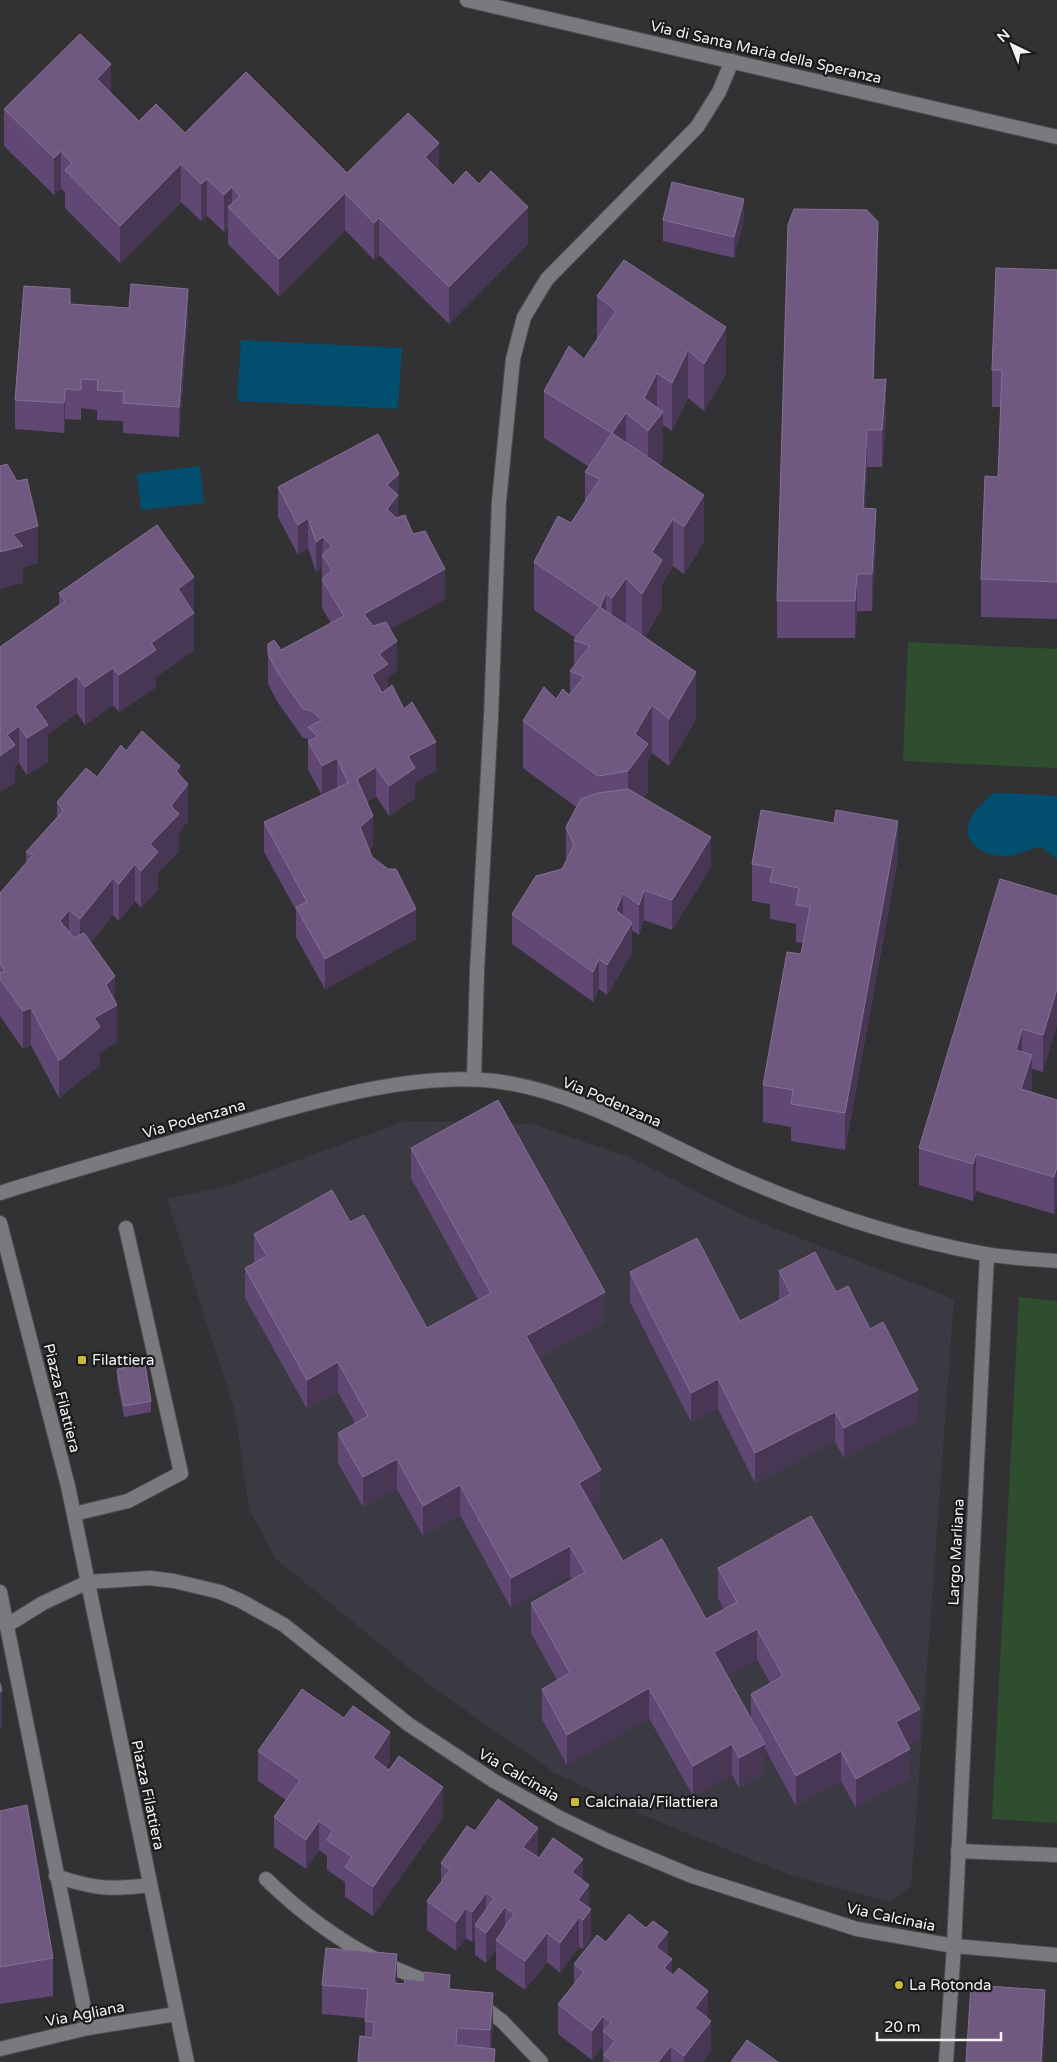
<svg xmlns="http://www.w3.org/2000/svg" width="1057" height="2062" viewBox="0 0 1057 2062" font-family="'Varela Round',sans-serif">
  <rect width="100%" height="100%" fill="#323235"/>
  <path fill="#3b3942" d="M 405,1121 L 531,1124 L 629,1157 L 749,1218 L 954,1299 L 911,1886 L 890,1902 L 790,1875 L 650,1818 L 555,1773 L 436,1690 L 275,1558 L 249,1509 L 235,1412 L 167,1199 L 231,1185 Z"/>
  <path fill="#2f4e30" d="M 908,642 L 1057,649 L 1057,768 L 903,761 Z
    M 1019,1297 L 1057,1301 L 1057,1823 L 992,1819 Z"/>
  <path fill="#024e6e" d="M 241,340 L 402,348 L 398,409 L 237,401 Z
    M 200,466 L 204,503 L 141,510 L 137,474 Z
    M 1008,793 L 1057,796 L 1057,859 L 1041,847 C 1027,849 1013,858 999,856 C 968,851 956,828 981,805 C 984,802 988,796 992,794 C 996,792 1004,793 1008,793 Z"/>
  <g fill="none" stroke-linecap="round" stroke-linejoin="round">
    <g stroke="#4e4e50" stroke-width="16">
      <path id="service" d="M 474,1079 L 477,971 L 491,717 L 499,501 L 513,359 L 524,317 L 547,279 L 697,127 L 719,92 L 732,61
        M 74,1514 L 128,1501 L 181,1473 L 126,1228
        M 0,1592 L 88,2028
        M 6,1626 L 43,1603 L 88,1582
        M 958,1851 L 1057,1855
        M 56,1876 C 94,1889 110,1890 150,1885"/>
    </g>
    <g stroke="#4e4e50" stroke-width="16">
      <path id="minor" d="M 467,0 L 1057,137
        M 0,1193 C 72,1170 145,1150 218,1129 C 301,1105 409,1071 495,1081 C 580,1092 656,1140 732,1174 C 813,1210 898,1238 985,1254 C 1009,1258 1033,1259 1057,1261
        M 88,1582 L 150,1578 L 174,1581 L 220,1592 L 241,1601 L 284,1625 L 408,1724 L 494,1781 L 560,1818 L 608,1841 L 692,1876 L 857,1929 L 954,1946 L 1057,1955
        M 266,1879 C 299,1911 336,1939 377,1960 C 397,1970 419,1978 440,1987
        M 478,2003 L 502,2021 L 541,2062
        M 0,2049 L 88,2028 L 176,2014
        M 946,2062 L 954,1946 L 987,1254"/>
    </g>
    <g stroke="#4e4e50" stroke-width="16">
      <path id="tertiary" d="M 0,1223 L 68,1486 L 187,2062"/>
    </g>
    <use href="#service" stroke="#7a797d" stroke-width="14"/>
    <use href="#minor" stroke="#7a797d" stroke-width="14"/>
    <use href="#tertiary" stroke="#7a797d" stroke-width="14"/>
  </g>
  <path fill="#604774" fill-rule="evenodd" d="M 111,93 L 139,121 L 185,133 L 347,173 L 439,171 L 453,185 L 528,244 L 449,324 L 379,255 L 374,260 L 345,230 L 279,296 L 228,244 L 228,228 L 224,232 L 207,216 L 201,221 L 181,202 L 120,263 L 65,208 L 65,192 L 61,189 L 54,195 L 4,146 L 4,109 Z
    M 663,220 L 744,220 L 734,258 L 663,241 Z
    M 878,259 L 874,380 L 886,416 L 882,467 L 867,467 L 865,508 L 876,546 L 872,611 L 857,611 L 855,638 L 777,638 L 777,601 Z
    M 624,260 L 726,374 L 704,411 L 688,398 L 672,431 L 663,425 L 663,459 L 659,465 L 704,542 L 684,574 L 673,566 L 662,584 L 662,607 L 645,637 L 696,719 L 669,766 L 652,753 L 648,760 L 648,792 L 643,798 L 711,867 L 672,930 L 644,920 L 639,935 L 632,930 L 632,953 L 607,995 L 599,989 L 593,1002 L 512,944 L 512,914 L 562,869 L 567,859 L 566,857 L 566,827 L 576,807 L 523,768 L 523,721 L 556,699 L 569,695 L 570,694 L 570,671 L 574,666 L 574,640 L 576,638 L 534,610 L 534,562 L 571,523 L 585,501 L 585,472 L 589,467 L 544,438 L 544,391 L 584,359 L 597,339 L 597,296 Z
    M 1057,270 L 1057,619 L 981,617 L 981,579 L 998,477 L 1001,407 L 992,407 L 992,370 Z
    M 70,304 L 188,318 L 179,437 L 123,433 L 123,421 L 97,420 L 97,410 L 81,408 L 81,420 L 65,419 L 64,433 L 15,429 L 15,400 Z
    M 278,487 L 399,504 L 398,505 L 398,517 L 445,599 L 390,629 L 397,670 L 388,677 L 388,688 L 436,771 L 415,782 L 415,798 L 389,816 L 376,796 L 367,802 L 373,845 L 369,850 L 372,857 L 416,939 L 325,989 L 296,937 L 296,910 L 264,852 L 264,822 L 322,795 L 308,770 L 308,739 L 303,738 L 278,703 L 268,684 L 268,644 L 281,650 L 331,623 L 322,608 L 322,567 L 316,572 L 308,548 L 298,555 L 278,517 Z
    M 194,577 L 194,650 L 156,677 L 156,687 L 119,712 L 113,705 L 85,725 L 77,713 L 48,734 L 48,762 L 27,775 L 19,763 L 15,767 L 15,783 L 0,647 L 59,605 L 59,593 Z
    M 180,775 L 188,821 L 179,832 L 179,851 L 158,873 L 158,889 L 141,908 L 135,901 L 119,921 L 113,915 L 91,942 L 115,1001 L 117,1042 L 100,1052 L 100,1065 L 59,1098 L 31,1045 L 23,1049 L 0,1016 L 0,893 L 26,863 L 26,852 L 57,817 L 57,802 L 97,777 Z
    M 898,858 L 845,1150 L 791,1141 L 791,1127 L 763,1122 L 763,1085 L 801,954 L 803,943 L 796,942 L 796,924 L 770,919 L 770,904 L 752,901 L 752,864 Z
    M 1057,896 L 1043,1072 L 1032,1069 L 1032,1092 L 1057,1100 L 1057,1204 L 1054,1214 L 976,1191 L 973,1201 L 919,1185 L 919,1148 Z
    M 411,1148 L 605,1322 L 539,1358 L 601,1500 L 591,1505 L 623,1561 L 706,1619 L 724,1609 L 718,1598 L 718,1568 L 920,1739 L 908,1745 L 910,1778 L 856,1808 L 841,1781 L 796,1806 L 765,1749 L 765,1774 L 739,1788 L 732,1774 L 693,1796 L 649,1718 L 567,1765 L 542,1719 L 542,1689 L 557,1680 L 531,1633 L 531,1603 L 572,1579 L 570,1575 L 511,1608 L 460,1515 L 423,1536 L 397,1489 L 363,1507 L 338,1463 L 338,1433 L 355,1423 L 338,1392 L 307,1409 L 245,1298 L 245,1268 L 254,1263 L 254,1234 L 350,1222 L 427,1328 L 478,1300 L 411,1178 ZM 757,1659 L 770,1683 L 751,1694 L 751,1719 L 727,1675 Z
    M 779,1271 L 836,1292 L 918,1420 L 844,1458 L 835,1442 L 755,1483 L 718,1409 L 691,1422 L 630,1302 L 630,1272 L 740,1321 L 779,1301 Z
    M 117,1369 L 151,1401 L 151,1412 L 124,1417 L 117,1380 Z
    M 258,1751 L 390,1762 L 386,1768 L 443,1817 L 373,1916 L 345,1897 L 345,1882 L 327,1870 L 327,1856 L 319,1850 L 306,1869 L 274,1847 L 274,1817 L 286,1800 L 258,1781 Z
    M 0,1811 L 53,1958 L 53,1996 L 0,2004 Z
    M 475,1831 L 538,1857 L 583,1880 L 589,1908 L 591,1939 L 583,1949 L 579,1947 L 560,1973 L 547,1962 L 525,1990 L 496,1969 L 496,1949 L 486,1963 L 475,1955 L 475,1939 L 472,1942 L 466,1938 L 456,1951 L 427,1930 L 427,1901 L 441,1883 L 441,1863 Z
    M 606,1942 L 668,1956 L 672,1975 L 708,2018 L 711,2051 L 703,2062 L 604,2062 L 603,2061 L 603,2046 L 592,2060 L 558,2034 L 558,2004 L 574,1984 L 574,1964 Z
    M 397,1983 L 450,1989 L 493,2022 L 491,2049 L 495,2062 L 365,2037 L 365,2018 L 322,2014 L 322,1985 Z"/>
  <path fill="#473755" d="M 111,64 L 111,102 L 97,79 Z
    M 439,143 L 439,180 L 425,157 Z
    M 61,151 L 61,189 L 54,195 L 54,158 Z
    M 181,164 L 181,202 L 120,263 L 120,226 Z
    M 207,179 L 207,216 L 201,221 L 201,184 Z
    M 232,187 L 232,211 L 228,207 L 228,228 L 224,232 L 224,195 Z
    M 345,193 L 345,230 L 279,296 L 279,259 Z
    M 744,199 L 744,220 L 734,258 L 734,237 Z
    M 528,207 L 528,244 L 449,324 L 449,287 Z
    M 379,218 L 379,255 L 374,260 L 374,223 Z
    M 878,222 L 878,259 L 873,417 L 873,380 Z
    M 188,289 L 188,318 L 179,437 L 179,407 Z
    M 726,327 L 726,374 L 704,411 L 704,364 Z
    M 688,350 L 688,398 L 672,431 L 672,383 Z
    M 657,373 L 657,420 L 663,412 L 663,459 L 648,479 L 648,431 L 644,398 Z
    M 886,379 L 886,416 L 882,467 L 882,430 Z
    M 65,389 L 65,419 L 64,433 L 64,403 Z
    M 626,413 L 626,460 L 612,433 Z
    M 867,430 L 867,467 L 863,545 L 863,508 Z
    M 399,474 L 398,525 L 387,539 L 387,485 Z
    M 704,495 L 704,542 L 684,574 L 684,527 Z
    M 876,509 L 876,546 L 872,611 L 872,574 Z
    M 308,518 L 308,548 L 298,555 L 298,525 Z
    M 673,519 L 673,566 L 662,584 L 662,607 L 642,641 L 642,594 L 652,552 Z
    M 38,526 L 38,563 L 23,568 L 23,583 L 0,589 L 0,552 L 13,534 Z
    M 323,537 L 322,567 L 316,572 L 316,542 Z
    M 445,569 L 445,599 L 364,644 L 364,614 Z
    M 857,574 L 857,611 L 855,638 L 855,601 Z
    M 194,577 L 194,650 L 156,677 L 156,687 L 119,712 L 119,675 L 151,643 L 178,589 Z
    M 626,578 L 626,626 L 612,646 L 612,598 Z
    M 606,593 L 606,640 L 600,607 Z
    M 397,641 L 397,670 L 388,677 L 388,694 L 372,705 L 372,675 L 379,654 Z
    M 113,668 L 113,705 L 85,725 L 85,687 Z
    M 696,672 L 696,719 L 669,766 L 669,719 Z
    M 77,676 L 77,713 L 48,734 L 48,762 L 27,775 L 27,738 L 35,706 Z
    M 652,705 L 652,753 L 648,760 L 648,792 L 628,819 L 628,771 L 635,734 Z
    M 19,726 L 19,763 L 15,767 L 15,783 L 0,793 L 0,756 L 7,735 Z
    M 436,742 L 436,771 L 415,782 L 415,798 L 389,816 L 389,786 L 408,756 Z
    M 337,758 L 337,788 L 322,796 L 322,766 Z
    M 180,766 L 180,794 L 188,784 L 188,821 L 179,832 L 179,851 L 158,873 L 158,889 L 141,908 L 141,871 L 150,844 L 171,806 L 176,771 Z
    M 376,767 L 376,796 L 357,808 L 357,779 Z
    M 373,816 L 373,845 L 360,857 L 360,827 Z
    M 898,821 L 898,858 L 845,1150 L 845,1113 Z
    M 711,837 L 711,867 L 672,930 L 672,900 Z
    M 135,864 L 135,901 L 119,921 L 119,884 Z
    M 113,878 L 113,915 L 80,956 L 80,919 Z
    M 644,890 L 644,920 L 639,935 L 639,905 Z
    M 623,893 L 623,923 L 616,910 Z
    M 416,909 L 416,939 L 325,989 L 325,959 Z
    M 69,910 L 69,948 L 60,921 Z
    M 632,923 L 632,953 L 607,995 L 607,965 Z
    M 599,959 L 599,989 L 593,1002 L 593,972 Z
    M 115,976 L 115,1006 L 117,1005 L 117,1042 L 100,1052 L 100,1065 L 59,1098 L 59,1061 L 94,1018 L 106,985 Z
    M 1057,989 L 1057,1026 L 1043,1072 L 1043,1035 Z
    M 31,1008 L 31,1045 L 23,1049 L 23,1011 Z
    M 1022,1029 L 1022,1066 L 1016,1050 Z
    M 1032,1055 L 1032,1092 L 1021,1089 Z
    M 976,1154 L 976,1191 L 973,1201 L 973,1164 Z
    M 1057,1167 L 1057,1204 L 1054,1214 L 1054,1177 Z
    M 605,1292 L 605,1322 L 526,1365 L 526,1336 Z
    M 338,1362 L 338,1392 L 307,1409 L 307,1380 Z
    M 718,1379 L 718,1409 L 691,1422 L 691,1393 Z
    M 918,1390 L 918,1420 L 844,1458 L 844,1428 Z
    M 835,1412 L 835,1442 L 755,1483 L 755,1453 Z
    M 397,1459 L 397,1489 L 363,1507 L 363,1477 Z
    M 601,1470 L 601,1500 L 579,1512 L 579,1483 Z
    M 460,1485 L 460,1515 L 423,1536 L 423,1506 Z
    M 570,1546 L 570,1575 L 511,1608 L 511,1578 Z
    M 757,1629 L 757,1659 L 714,1682 L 714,1652 Z
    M 649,1688 L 649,1718 L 567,1765 L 567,1735 Z
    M 2,1691 L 2,1729 L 0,1729 L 0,1692 Z
    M 920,1709 L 920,1739 L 896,1752 L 896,1722 Z
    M 390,1732 L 390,1762 L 373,1788 L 373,1758 Z
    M 732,1744 L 732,1774 L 693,1796 L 693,1766 Z
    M 765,1744 L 765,1774 L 739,1788 L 739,1758 Z
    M 910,1749 L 910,1778 L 856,1808 L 856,1779 Z
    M 841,1751 L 841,1781 L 796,1806 L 796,1776 Z
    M 443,1787 L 443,1817 L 373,1916 L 373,1887 Z
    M 319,1821 L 319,1850 L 306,1869 L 306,1840 Z
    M 538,1828 L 538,1858 L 523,1847 Z
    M 583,1859 L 583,1889 L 572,1872 Z
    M 589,1885 L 589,1912 L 591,1909 L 591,1939 L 583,1949 L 583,1920 L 579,1917 L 579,1947 L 560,1973 L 560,1943 L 578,1900 Z
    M 486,1893 L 486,1922 L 475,1925 L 475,1938 L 472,1942 L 472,1912 Z
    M 505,1907 L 505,1936 L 496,1940 L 496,1949 L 486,1963 L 486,1933 Z
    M 466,1908 L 466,1938 L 456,1951 L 456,1922 Z
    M 668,1932 L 668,1962 L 656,1947 Z
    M 547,1933 L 547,1962 L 525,1990 L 525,1961 Z
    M 397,1954 L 397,1983 L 394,1983 Z
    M 672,1959 L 672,1989 L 664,1968 Z
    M 1045,1990 L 1045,2020 L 1043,2062 L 1041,2062 Z
    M 708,1991 L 708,2021 L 695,2008 Z
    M 493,1993 L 493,2022 L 490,2060 L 490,2030 Z
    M 603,2016 L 603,2046 L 592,2060 L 592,2031 Z
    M 711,2021 L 711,2051 L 703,2062 L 684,2062 L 684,2056 Z
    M 457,2028 L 457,2058 L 456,2045 Z
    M 671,2046 L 671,2062 L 658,2062 Z"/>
  <path fill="#705981" stroke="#847193" d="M 80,34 L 111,64 L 97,79 L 139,121 L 156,104 L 185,133 L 246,72 L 347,173 L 408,113 L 439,143 L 425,157 L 453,185 L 466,171 L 479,184 L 491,171 L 528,207 L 449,287 L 379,218 L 374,223 L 345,193 L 279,259 L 228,207 L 240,196 L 232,187 L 224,195 L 207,179 L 201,184 L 181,164 L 120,226 L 65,170 L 72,163 L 61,151 L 54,158 L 4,109 Z
    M 672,182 L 744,199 L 734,237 L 663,220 Z
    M 794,209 L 867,210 L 878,222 L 873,380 L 886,379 L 882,430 L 867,430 L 863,508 L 876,509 L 872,574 L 857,574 L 855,601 L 777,601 L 788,225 Z
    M 624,260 L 726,327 L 704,364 L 688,350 L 672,383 L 657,373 L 644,398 L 663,412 L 648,431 L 626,413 L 612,433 L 704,495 L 684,527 L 673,519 L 652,552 L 662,560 L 642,594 L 626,578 L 612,598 L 606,593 L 600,607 L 534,562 L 558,516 L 571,523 L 600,479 L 585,472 L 612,433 L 544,391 L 569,346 L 584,359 L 616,311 L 597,296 Z
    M 996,268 L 1057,270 L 1057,582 L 981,579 L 985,476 L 998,477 L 1002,370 L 992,370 Z
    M 131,284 L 188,289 L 179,407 L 123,403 L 124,392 L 97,390 L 98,380 L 81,379 L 81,390 L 65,389 L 64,403 L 15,400 L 24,286 L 70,289 L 70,304 L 129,308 Z
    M 378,434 L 399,474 L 387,485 L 398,495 L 387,509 L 396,518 L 405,515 L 413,534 L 425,531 L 445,569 L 364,614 L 373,626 L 386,622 L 397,641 L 379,654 L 388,664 L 372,675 L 382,693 L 392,685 L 404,709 L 412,702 L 436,742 L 408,756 L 415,768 L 389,786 L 376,767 L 357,779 L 373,816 L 360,827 L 372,857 L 388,869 L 396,869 L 416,909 L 325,959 L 296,907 L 307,902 L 264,822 L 348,783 L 337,758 L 322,766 L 308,741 L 318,737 L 308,727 L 322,720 L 312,711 L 303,709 L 278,673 L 268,654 L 268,644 L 274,640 L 281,650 L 344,616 L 322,579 L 332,570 L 322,555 L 332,546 L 323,537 L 316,542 L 308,518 L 298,525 L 278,487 Z
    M 7,464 L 17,481 L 27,479 L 38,526 L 13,534 L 23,546 L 0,552 L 0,466 Z
    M 157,525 L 194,577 L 178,589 L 194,613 L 151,643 L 156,650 L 119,675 L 113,668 L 85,687 L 77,676 L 35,706 L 48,725 L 27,738 L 19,726 L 7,735 L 15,745 L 0,756 L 0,647 L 65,601 L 59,593 Z
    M 600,607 L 696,672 L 669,719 L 652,705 L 635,734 L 648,744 L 628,771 L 598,776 L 523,721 L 544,687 L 556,699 L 563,689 L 569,695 L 584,677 L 570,671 L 590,646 L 574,640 Z
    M 142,731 L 180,766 L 176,771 L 188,784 L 171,806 L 179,814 L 150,844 L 158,852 L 141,871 L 135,864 L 119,884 L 113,878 L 80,919 L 69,910 L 60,921 L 74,938 L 84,933 L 115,976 L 106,985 L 117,1005 L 94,1018 L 100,1027 L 59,1061 L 31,1008 L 23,1011 L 0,979 L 0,973 L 5,971 L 0,964 L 0,893 L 33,855 L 26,852 L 63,811 L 57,802 L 86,768 L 97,777 L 121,745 L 126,751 Z
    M 628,789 L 711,837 L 672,900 L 644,890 L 639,905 L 623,893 L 616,910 L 632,923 L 607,965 L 599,959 L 593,972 L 512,914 L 536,876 L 562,869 L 574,845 L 566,827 L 581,799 L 598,793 Z
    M 761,810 L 834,823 L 836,810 L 898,821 L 845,1113 L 791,1104 L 793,1090 L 763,1085 L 787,952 L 801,954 L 810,907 L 796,905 L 799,888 L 770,882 L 773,868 L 752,864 Z
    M 1000,879 L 1057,896 L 1057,989 L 1043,1035 L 1022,1029 L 1016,1050 L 1032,1055 L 1021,1089 L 1057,1100 L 1057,1167 L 1054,1177 L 976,1154 L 973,1164 L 919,1148 Z
    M 498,1100 L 605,1292 L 526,1336 L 601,1470 L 579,1483 L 623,1561 L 662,1539 L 706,1619 L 737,1602 L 718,1568 L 811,1516 L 920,1709 L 896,1722 L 910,1749 L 856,1779 L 841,1751 L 796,1776 L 751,1694 L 783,1676 L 757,1629 L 714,1652 L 765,1744 L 739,1758 L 732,1744 L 693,1766 L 649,1688 L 567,1735 L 542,1689 L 570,1673 L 531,1603 L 585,1572 L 570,1546 L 511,1578 L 460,1485 L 423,1506 L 397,1459 L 363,1477 L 338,1433 L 368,1416 L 338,1362 L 307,1380 L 245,1268 L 267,1256 L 254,1234 L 332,1190 L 350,1222 L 364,1215 L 427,1328 L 491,1293 L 411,1148 Z
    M 697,1238 L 740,1321 L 791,1294 L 779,1271 L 815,1252 L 836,1292 L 848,1286 L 870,1329 L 883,1322 L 918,1390 L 844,1428 L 835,1412 L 755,1453 L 718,1379 L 691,1393 L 630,1272 Z
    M 145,1364 L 151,1401 L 124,1406 L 117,1369 Z
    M 0,1683 L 2,1691 L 0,1692 Z
    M 302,1689 L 344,1718 L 353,1706 L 390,1732 L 373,1758 L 389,1770 L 399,1756 L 443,1787 L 373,1887 L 345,1867 L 352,1857 L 327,1840 L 333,1830 L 319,1821 L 306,1840 L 274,1817 L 300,1780 L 258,1751 Z
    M 498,1799 L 538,1828 L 523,1847 L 539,1858 L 553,1838 L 583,1859 L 572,1872 L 589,1885 L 578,1900 L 591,1909 L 583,1920 L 579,1917 L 560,1943 L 547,1933 L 525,1961 L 496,1940 L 514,1914 L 505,1907 L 486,1933 L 475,1925 L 494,1898 L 486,1893 L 472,1912 L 466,1908 L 456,1922 L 427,1901 L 450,1870 L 441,1863 L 467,1826 L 475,1831 Z
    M 27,1805 L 53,1958 L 0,1967 L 0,1811 Z
    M 629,1914 L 646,1928 L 653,1921 L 668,1932 L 656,1947 L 672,1959 L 664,1968 L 673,1975 L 679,1968 L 708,1991 L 695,2008 L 711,2021 L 684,2056 L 671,2046 L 658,2062 L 613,2062 L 604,2055 L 615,2041 L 603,2031 L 611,2022 L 603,2016 L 592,2031 L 558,2004 L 584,1972 L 574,1964 L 597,1935 L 606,1942 Z
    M 326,1948 L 397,1954 L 394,1983 L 404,1984 L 405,1979 L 423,1981 L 424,1972 L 450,1975 L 449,1989 L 493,1993 L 490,2030 L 457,2028 L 456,2045 L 495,2049 L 494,2062 L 358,2062 L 360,2036 L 373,2038 L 374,2022 L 365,2021 L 368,1989 L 322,1985 Z
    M 971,1985 L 1045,1990 L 1041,2062 L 966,2062 Z
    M 747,2040 L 778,2062 L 731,2062 Z"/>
  <g fill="#ccb938" stroke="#1a1a1b" stroke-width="2">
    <rect x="77" y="1355" width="10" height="10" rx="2.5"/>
    <rect x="570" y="1797" width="10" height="10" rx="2.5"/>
    <circle cx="899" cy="1985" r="5"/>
  </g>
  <g text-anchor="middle" stroke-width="4.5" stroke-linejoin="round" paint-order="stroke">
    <g font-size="15" fill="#f2f2f4" stroke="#1a1a1b">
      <text transform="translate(766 52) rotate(13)" y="5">Via di Santa Maria della Speranza</text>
      <text transform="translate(612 1102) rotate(23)" y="5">Via Podenzana</text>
      <text transform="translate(194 1119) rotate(-16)" y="5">Via Podenzana</text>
      <text transform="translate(62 1398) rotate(76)" y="5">Piazza Filattiera</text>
      <text transform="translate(956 1552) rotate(-87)" y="5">Largo Marliana</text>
      <text transform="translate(519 1775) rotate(30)" y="5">Via Calcinaia</text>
      <text transform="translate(148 1795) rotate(78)" y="5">Piazza Filattiera</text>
      <text transform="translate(891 1917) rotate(12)" y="5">Via Calcinaia</text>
      <text transform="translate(85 2014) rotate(-11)" y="5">Via Agliana</text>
    </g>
    <g font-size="15" fill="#f2f2f4" stroke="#1a1a1b" text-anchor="start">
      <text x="92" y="1365">Filattiera</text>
      <text x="585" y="1807">Calcinaia/Filattiera</text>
      <text x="909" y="1990">La Rotonda</text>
    </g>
  </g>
  <g transform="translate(1012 45) rotate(317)" stroke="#1a1a1b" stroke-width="4" paint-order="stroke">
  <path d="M0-4L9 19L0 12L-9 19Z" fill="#f2f2f4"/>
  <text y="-8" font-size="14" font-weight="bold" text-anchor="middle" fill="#f2f2f4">N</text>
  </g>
  <path d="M877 2032v8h124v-8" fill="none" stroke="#f2f2f4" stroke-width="2.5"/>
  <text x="884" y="2032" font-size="15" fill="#f2f2f4" stroke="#1a1a1b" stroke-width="4" paint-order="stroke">20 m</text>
</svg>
